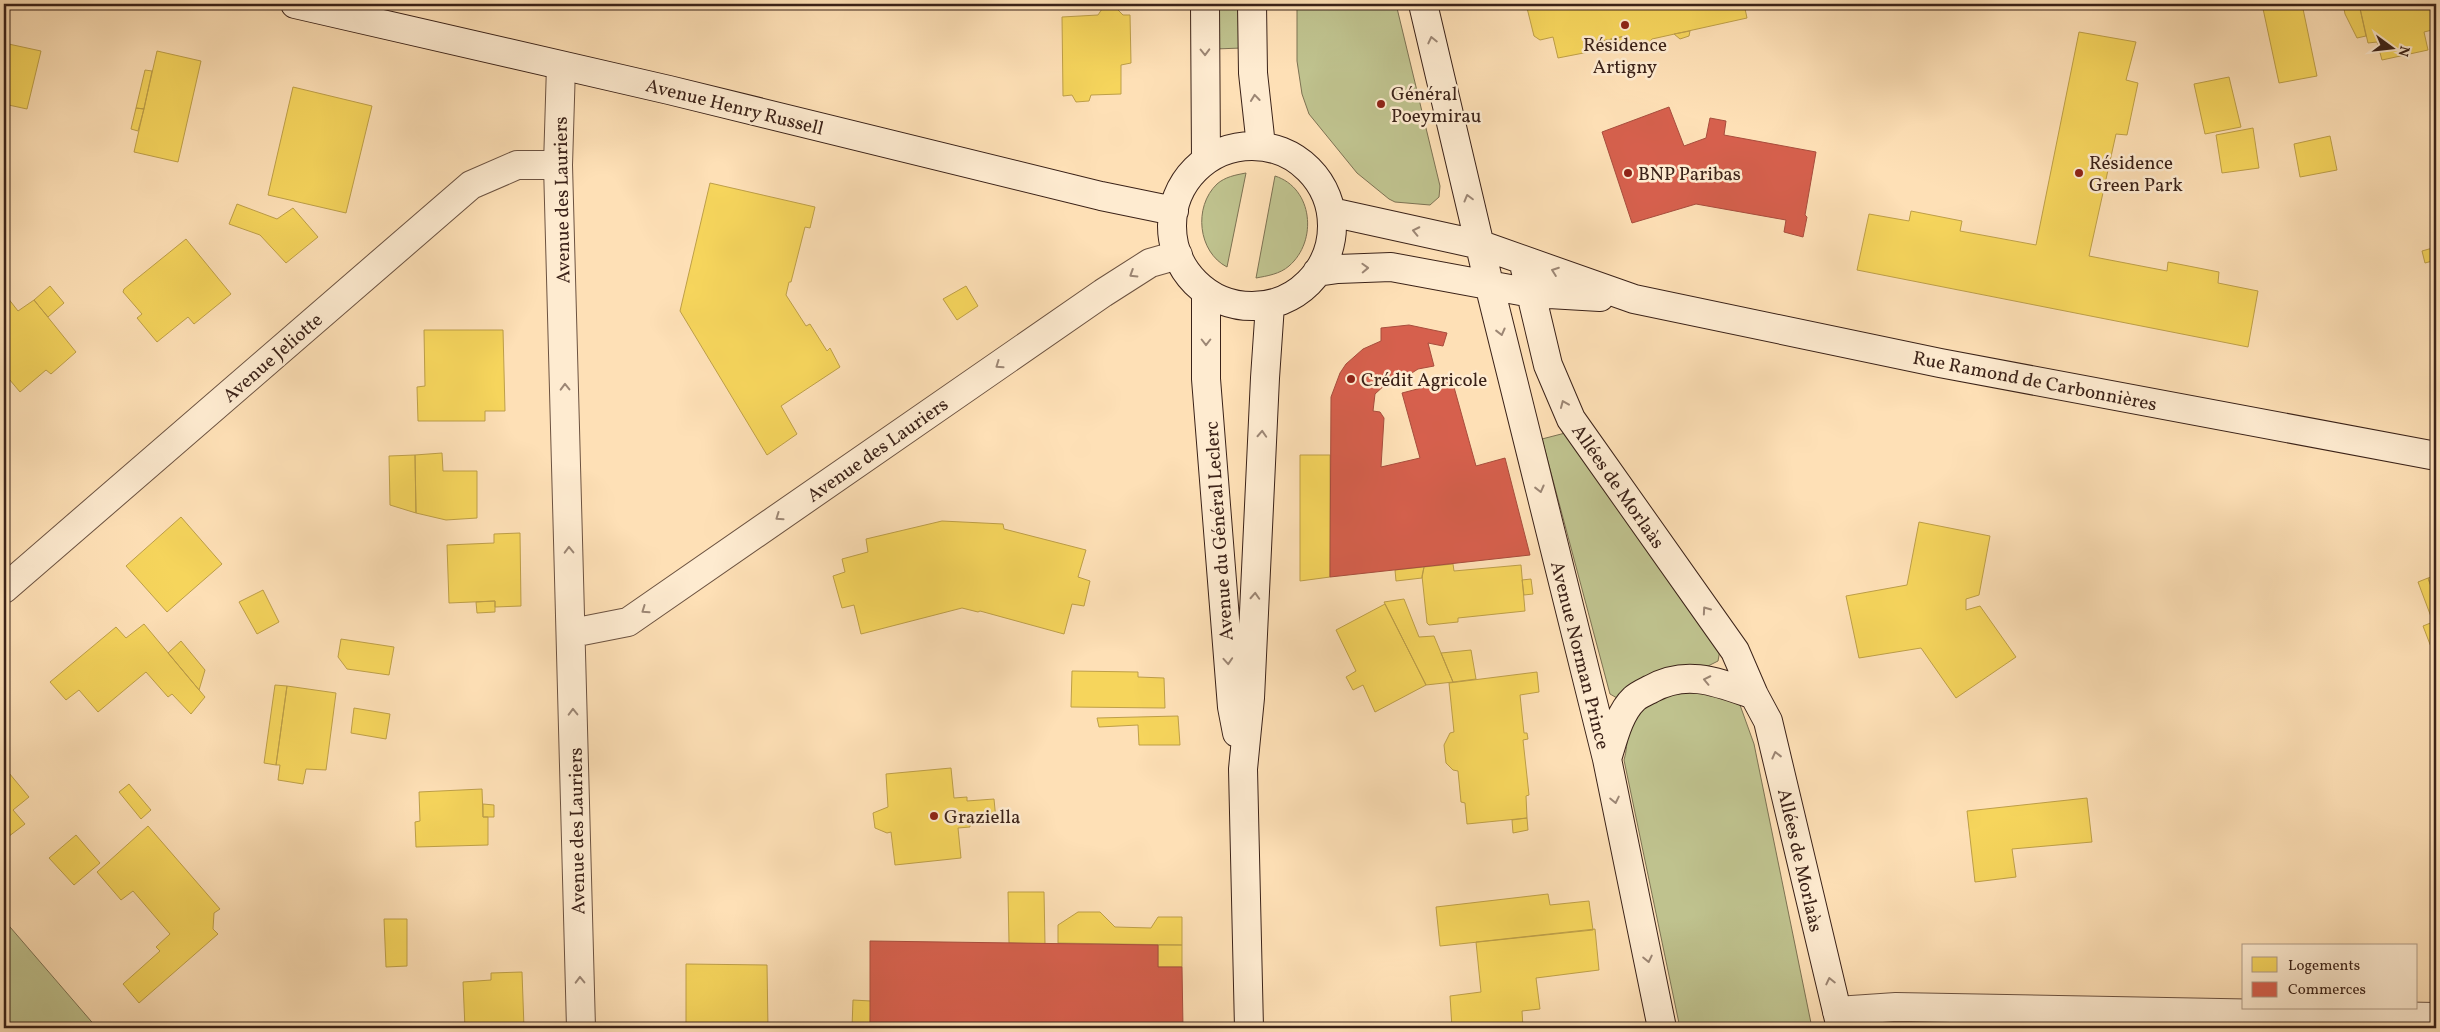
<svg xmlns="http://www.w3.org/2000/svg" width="2440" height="1032" viewBox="0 0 2440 1032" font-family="Vollkorn,serif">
  <rect width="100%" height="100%" fill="#fee0b6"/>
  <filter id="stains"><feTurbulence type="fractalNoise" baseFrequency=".004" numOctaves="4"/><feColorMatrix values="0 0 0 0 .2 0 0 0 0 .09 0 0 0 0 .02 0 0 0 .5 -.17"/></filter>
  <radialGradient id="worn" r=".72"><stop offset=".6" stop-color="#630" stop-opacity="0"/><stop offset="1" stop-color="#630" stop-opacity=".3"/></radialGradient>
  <path fill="#bfc28e" stroke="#7d7253" d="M 1214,4 L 1241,4 L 1242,48 L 1215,49 Z
    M 1297,4 L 1396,4 L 1440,186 L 1439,197 L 1430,205 L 1395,202 L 1389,199 L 1357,173 L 1309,114 L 1302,94 L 1297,61 Z
    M 1246,173 L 1227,267 C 1198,252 1193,207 1217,184 C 1225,177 1235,175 1246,173 Z
    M 1275,176 C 1313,188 1318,241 1289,266 C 1280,274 1267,276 1256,278 Z
    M 1569,432 L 1720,650 L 1718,661 L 1708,666 L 1692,667 L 1617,698 L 1610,694 L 1542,439 Z
    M 1702,690 L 1740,705 L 1754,744 L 1812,1028 L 1680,1028 L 1624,760 C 1627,751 1626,742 1629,733 C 1638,700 1674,693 1702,690 Z
    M 4,920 L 97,1028 L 4,1028 Z"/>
  <path fill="#f6d55c" stroke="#be9f48" d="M 1526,4 L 1744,4 L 1747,18 L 1652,39 L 1648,45 L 1640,47 L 1634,43 L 1627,44 L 1625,36 L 1603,41 L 1604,49 L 1558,58 L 1553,37 L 1540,40 L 1534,36 Z
    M 2262,4 L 2302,4 L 2317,76 L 2279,83 Z
    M 2343,4 L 2359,4 L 2366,36 L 2357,38 L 2345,14 Z
    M 2359,4 L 2436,4 L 2436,29 L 2424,32 L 2428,50 L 2382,60 L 2377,42 L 2368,43 Z
    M 1102,9 L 1117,9 L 1123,15 L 1130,15 L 1131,63 L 1121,65 L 1121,94 L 1091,95 L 1089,101 L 1076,102 L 1072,95 L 1063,96 L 1062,17 L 1098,15 Z
    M 1690,31 L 1689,36 L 1680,39 L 1674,34 Z
    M 2079,32 L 2136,42 L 2126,80 L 2138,83 L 2127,135 L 2116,134 L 2089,256 L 2167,271 L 2168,262 L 2219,272 L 2218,283 L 2258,291 L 2248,347 L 1857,270 L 1869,214 L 1909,221 L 1911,211 L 1962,221 L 1960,231 L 2036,245 Z
    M 1625,36 L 1627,44 L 1604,49 L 1603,41 Z
    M 4,43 L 41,51 L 27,109 L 4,104 Z
    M 157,51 L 201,61 L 178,162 L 134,152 Z
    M 145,70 L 152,71 L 144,109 L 136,108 Z
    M 2229,77 L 2241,127 L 2205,134 L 2194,84 Z
    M 293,87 L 372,106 L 346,213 L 268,195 Z
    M 136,108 L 144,109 L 138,131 L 131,129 Z
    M 2253,128 L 2259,168 L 2222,173 L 2216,135 Z
    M 2330,136 L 2337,170 L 2300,177 L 2294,144 Z
    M 710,183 L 815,207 L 810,228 L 805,227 L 791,282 L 789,282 L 786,295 L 806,326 L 810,324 L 827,351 L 830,348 L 840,367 L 781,406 L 797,434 L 767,455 L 680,311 Z
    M 237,204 L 277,219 L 293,208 L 318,237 L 286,263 L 260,235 L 229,224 Z
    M 186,239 L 231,294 L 194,324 L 188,317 L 157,342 L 137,318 L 142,314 L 123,292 L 124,289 Z
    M 2436,247 L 2436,260 L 2425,263 L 2422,251 Z
    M 50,286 L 64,303 L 48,317 L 34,300 Z
    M 966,286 L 978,306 L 957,320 L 943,299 Z
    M 4,293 L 18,311 L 34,300 L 76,352 L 51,374 L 46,370 L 20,392 L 4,373 Z
    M 424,330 L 503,330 L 505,411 L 485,411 L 485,421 L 418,421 L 417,387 L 425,386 Z
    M 442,453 L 443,471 L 477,471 L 477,518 L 446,520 L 416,513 L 415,455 Z
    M 415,455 L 416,513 L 390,505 L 389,456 Z
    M 1300,455 L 1330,455 L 1330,577 L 1300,581 Z
    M 181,517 L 222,564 L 167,612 L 126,566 Z
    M 942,521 L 1003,524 L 1004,529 L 1086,550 L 1078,577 L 1090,581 L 1084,606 L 1072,604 L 1064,634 L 980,611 L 978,612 L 962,608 L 861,634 L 854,605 L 842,608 L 833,576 L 845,572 L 842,559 L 868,552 L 866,539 Z
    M 1919,522 L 1990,536 L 1979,595 L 1966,599 L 1966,610 L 1980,606 L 2016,657 L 1956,698 L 1921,648 L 1859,658 L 1846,596 L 1907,585 Z
    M 520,533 L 521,606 L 495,607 L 495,601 L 449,603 L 447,545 L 494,543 L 494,534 Z
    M 1453,564 L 1454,571 L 1521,565 L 1525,611 L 1458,618 L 1458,622 L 1429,625 L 1427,623 L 1422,576 L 1424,567 Z
    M 1424,567 L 1422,578 L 1396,581 L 1395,570 Z
    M 2436,575 L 2436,600 L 2428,578 Z
    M 2428,578 L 2436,600 L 2436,621 L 2433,622 L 2418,582 Z
    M 1531,579 L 1533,594 L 1524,595 L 1522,580 Z
    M 263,590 L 279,622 L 257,634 L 239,602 Z
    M 1404,599 L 1419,637 L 1434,636 L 1453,682 L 1426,685 L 1384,602 Z
    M 495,601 L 495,612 L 477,613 L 476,602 Z
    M 1385,604 L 1426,685 L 1375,712 L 1363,685 L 1353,690 L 1346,677 L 1356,671 L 1336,630 Z
    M 2433,622 L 2436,630 L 2436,660 L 2423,626 Z
    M 144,624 L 205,697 L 191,714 L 172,694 L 168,697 L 146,672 L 98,712 L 79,690 L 66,700 L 50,682 L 116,627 L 126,638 Z
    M 341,639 L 394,647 L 389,675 L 347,669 L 338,657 Z
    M 181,641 L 205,670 L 199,690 L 168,653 Z
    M 1471,650 L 1476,679 L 1453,682 L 1441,653 Z
    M 1072,671 L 1138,672 L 1138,677 L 1164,678 L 1165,708 L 1071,707 Z
    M 1537,672 L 1539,692 L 1520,695 L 1524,733 L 1527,733 L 1528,739 L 1523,740 L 1529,795 L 1526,796 L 1527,818 L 1467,824 L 1465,803 L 1461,802 L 1458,771 L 1453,770 L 1446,763 L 1444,745 L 1450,733 L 1454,732 L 1449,683 Z
    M 275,685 L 287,686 L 276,765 L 264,763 Z
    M 287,686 L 336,693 L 326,770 L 306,769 L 303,784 L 278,780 L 280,765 L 276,765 Z
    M 354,708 L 390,714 L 386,739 L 351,733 Z
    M 1178,716 L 1180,745 L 1139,745 L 1138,725 L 1099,727 L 1097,718 Z
    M 4,767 L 29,797 L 13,810 L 25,824 L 4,840 Z
    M 951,768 L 954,798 L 967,797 L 967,801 L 994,799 L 996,820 L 970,821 L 970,827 L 958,828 L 961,858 L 895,865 L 891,832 L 887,833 L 875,828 L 873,813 L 888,807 L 886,774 Z
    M 129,784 L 151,810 L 141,819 L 119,792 Z
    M 482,789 L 483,817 L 488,817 L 488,845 L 416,847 L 415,822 L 420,821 L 419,792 Z
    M 2087,798 L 2092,842 L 2012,849 L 2016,877 L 1975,882 L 1967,811 Z
    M 483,804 L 494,805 L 494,817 L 483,817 Z
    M 1527,818 L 1528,830 L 1513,833 L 1512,820 Z
    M 148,826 L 220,909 L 214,913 L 213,929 L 218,934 L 139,1003 L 123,984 L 160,951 L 156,947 L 170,934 L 133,891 L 121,900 L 97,872 Z
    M 76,835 L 100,863 L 74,885 L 49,858 Z
    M 1008,892 L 1044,892 L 1045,944 L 1009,943 Z
    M 1548,894 L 1550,905 L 1589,901 L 1593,930 L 1440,946 L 1436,907 Z
    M 1078,912 L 1100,912 L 1115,927 L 1151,928 L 1158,917 L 1182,917 L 1182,945 L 1058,943 L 1058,925 Z
    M 384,919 L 407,919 L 407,966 L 386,967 Z
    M 1595,929 L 1599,970 L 1536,978 L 1540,1009 L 1522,1011 L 1523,1028 L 1452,1028 L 1450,996 L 1481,992 L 1476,942 Z
    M 1158,945 L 1182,945 L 1182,967 L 1158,967 Z
    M 686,964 L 767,965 L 768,1028 L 686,1028 Z
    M 522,972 L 524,1028 L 465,1028 L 463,982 L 491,980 L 491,973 Z
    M 853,1000 L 871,1001 L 870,1028 L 852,1028 Z"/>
  <path fill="#d6604d" stroke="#a84d3d" d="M 1669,107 L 1684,146 L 1706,138 L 1710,118 L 1726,121 L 1724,135 L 1816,152 L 1805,215 L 1807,217 L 1803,237 L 1784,232 L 1786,220 L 1696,204 L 1632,223 L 1602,132 Z
    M 1409,325 L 1447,333 L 1443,346 L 1428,343 L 1434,366 L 1418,369 L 1401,380 L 1387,383 L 1375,394 L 1373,411 L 1380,412 L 1384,418 L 1381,467 L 1420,458 L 1402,393 L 1452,380 L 1476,466 L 1505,458 L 1530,555 L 1330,577 L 1331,397 L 1340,373 L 1346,364 L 1363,349 L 1381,341 L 1381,328 Z
    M 870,941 L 1158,945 L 1158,967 L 1182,967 L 1183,1028 L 870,1028 Z"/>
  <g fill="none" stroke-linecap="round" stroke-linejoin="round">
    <g stroke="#6c5240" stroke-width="30">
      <path id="street" d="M 561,66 L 558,165 L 581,1028
        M 4,589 L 471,185 L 517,165 L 558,165
        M 572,633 L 628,622 L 1103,293 L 1150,263 L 1178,255
        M 1837,1011 L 1896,1007 L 2436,1017"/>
    </g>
    <g stroke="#3b2218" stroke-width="30">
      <path id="secondary" d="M 295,4 L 669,90 L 1101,196 L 1174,211
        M 1205,4 L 1206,160
        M 1252,4 L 1253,73 L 1261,146
        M 1423,4 L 1489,284 L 1607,759 L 1662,1028
        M1172 226a80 80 0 1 1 160 0a80 80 0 1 1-160 0Z
        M 1331,212 L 1481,245 L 1634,299 L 1940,363 L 2436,456
        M 1523,260 L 1548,365 L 1571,419 L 1735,651 L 1754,695 L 1768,721 L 1841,1028
        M 1317,272 L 1338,269 L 1391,267 L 1532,293 L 1600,297
        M 1206,293 L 1206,379 L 1232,707 L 1237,733
        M 1607,759 C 1613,740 1619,713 1634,699 C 1638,695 1645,692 1651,689 C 1687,669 1717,682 1754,695
        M 1249,1028 L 1243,769 L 1250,698 L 1265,378 L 1270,305"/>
    </g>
    <use href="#street" stroke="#feebd0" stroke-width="28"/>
    <use href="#secondary" stroke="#feebd0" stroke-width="28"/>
  </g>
  <defs><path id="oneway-chevron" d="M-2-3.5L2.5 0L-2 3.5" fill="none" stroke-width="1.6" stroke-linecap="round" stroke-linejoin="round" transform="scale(1.25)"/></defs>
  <g stroke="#9c8674">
    <use href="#oneway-chevron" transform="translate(1432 40) rotate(-103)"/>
    <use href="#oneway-chevron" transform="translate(1205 52) rotate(89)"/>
    <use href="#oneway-chevron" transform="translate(1255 98) rotate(-96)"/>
    <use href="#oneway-chevron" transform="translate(1468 198) rotate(-105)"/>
    <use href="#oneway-chevron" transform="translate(1416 231) rotate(-168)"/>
    <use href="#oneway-chevron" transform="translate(1365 268) rotate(-2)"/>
    <use href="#oneway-chevron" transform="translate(1555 271) rotate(-160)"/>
    <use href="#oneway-chevron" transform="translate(1133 274) rotate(148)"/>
    <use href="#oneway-chevron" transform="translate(1501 332) rotate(76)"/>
    <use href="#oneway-chevron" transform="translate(1206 342) rotate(90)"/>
    <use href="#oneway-chevron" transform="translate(999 365) rotate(145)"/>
    <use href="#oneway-chevron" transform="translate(565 387) rotate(-91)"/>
    <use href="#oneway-chevron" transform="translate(1564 404) rotate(-113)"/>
    <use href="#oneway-chevron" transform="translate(1262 434) rotate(-87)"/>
    <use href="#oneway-chevron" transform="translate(1540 489) rotate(76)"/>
    <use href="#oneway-chevron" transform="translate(779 517) rotate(145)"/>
    <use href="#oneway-chevron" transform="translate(569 550) rotate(-91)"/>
    <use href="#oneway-chevron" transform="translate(1255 596) rotate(-87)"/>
    <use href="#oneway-chevron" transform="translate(645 610) rotate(145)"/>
    <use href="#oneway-chevron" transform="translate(1706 610) rotate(-125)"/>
    <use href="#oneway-chevron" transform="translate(1228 661) rotate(86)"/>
    <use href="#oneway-chevron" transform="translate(1707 680) rotate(-168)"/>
    <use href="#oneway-chevron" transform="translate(573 712) rotate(-91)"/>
    <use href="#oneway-chevron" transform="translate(1776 755) rotate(-104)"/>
    <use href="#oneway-chevron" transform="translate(1615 800) rotate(78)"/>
    <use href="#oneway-chevron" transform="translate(1648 959) rotate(78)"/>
    <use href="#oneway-chevron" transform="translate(580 980) rotate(-91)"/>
    <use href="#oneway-chevron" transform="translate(1830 981) rotate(-103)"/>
  </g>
  <g fill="#8f2418" stroke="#feebd0" stroke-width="2">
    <circle cx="1625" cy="25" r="5"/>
    <circle cx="1381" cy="104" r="5"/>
    <circle cx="1628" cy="173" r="5"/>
    <circle cx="2079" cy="173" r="5"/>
    <circle cx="1351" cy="379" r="5"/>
    <circle cx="934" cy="816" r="5"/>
  </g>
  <g text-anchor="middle" stroke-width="5" stroke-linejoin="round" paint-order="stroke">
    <g font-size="19" fill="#3b2218" stroke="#feebd0" text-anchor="start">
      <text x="1625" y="51" text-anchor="middle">Résidence<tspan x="1625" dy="22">Artigny</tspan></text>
      <text x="1391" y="100">Général<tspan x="1391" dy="22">Poeymirau</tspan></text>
      <text x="2089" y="169">Résidence<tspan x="2089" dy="22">Green Park</tspan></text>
      <text x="1638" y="180">BNP Paribas</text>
      <text x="1361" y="386">Crédit Agricole</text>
      <text x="944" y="823">Graziella</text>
    </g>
    <g font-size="19" fill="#3b2218" stroke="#feebd0">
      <text transform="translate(735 106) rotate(14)" y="7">Avenue Henry Russell</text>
      <text transform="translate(561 200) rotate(-91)" y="7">Avenue des Lauriers</text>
      <text transform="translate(272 357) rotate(-41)" y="7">Avenue Jeliotte</text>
      <text transform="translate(2035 380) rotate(11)" y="7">Rue Ramond de Carbonnières</text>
      <text transform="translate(877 449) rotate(-35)" y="7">Avenue des Lauriers</text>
      <text transform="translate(1619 486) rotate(55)" y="7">Allées de Morlaàs</text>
      <text transform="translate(1218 531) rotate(-94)" y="7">Avenue du Général Leclerc</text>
      <text transform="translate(1581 655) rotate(76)" y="7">Avenue Norman Prince</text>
      <text transform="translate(576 831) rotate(-91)" y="7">Avenue des Lauriers</text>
      <text transform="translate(1801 860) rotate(77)" y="7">Allées de Morlaàs</text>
    </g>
  </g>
  <rect width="2440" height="1032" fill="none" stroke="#fee0b6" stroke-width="20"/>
  <rect x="5" y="5" width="2430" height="1022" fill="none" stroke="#3b2218" stroke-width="2.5"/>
  <rect x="10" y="10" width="2420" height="1012" fill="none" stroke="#3b2218"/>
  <rect x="2242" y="944" width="175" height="65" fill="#feebd0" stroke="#b09b86"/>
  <rect x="2252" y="957" width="25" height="15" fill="#f6d55c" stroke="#b09b86"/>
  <text x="2288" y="970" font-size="15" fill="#3b2218">Logements</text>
  <rect x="2252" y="982" width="25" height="15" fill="#d6604d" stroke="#b09b86"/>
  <text x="2288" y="994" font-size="15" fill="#3b2218">Commerces</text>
  <g transform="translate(2392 48) rotate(105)" stroke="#feebd0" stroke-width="4" paint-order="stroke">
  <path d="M0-4L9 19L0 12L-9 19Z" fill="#3b2218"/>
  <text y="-8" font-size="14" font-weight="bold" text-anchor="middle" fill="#3b2218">N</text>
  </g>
  <rect width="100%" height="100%" filter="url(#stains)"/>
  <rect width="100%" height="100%" fill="url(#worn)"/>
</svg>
